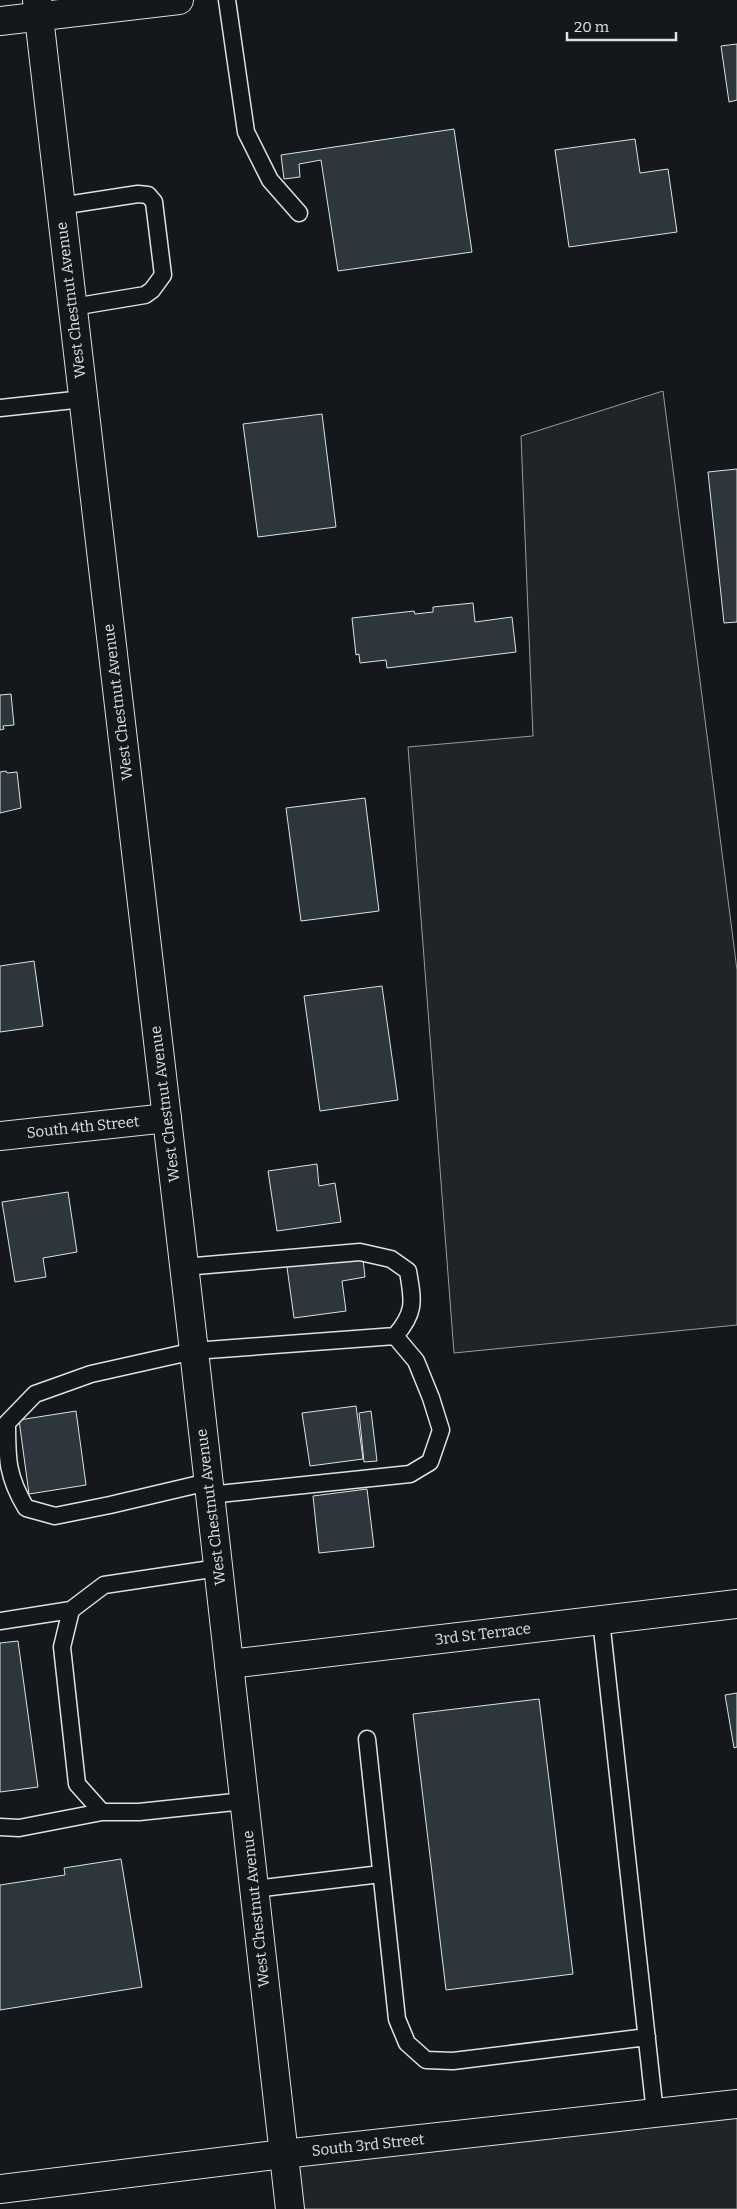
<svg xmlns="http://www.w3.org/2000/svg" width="737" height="2209" viewBox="0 0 737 2209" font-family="Bitter,serif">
  <rect width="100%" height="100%" fill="#14181c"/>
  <path fill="#202428" stroke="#939e99" d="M 663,391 L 737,970 L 737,1325 L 454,1353 L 408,747 L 533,736 L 521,436 Z
    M 737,2104 L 737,2209 L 283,2209 L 277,2156 Z"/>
  <path fill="#2c363c" stroke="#d8e6dc" d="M 737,44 L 737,100 L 729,102 L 721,46 Z
    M 454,129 L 472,252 L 338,271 L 321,160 L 299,164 L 300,177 L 284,179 L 281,155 Z
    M 635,139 L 640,173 L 668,169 L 677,232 L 569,247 L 555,150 Z
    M 322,414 L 336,527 L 258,537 L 243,424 Z
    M 737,469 L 737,622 L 724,623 L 708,472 Z
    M 473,603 L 475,622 L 512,617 L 516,652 L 387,668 L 386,660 L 360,663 L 359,654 L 356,655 L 352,618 L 414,611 L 415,614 L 433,612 L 433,607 Z
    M 11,694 L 14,725 L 3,726 L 4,729 L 0,730 L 0,695 Z
    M 6,771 L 7,773 L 17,772 L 21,808 L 0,813 L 0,772 Z
    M 365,798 L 379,911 L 301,921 L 286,808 Z
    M 34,961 L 43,1026 L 0,1032 L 0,966 Z
    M 382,986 L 398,1100 L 320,1111 L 304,996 Z
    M 317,1164 L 319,1186 L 335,1183 L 341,1222 L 277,1231 L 268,1171 Z
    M 68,1192 L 77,1252 L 43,1258 L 46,1277 L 15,1282 L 2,1202 Z
    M 362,1249 L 365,1277 L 342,1281 L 346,1311 L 294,1318 L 286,1260 Z
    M 356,1406 L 363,1459 L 310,1466 L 302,1413 Z
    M 76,1411 L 86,1485 L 29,1494 L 19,1420 Z
    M 371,1411 L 377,1461 L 364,1462 L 359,1413 Z
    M 367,1489 L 374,1547 L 319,1553 L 313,1496 Z
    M 18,1641 L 38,1787 L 0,1792 L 0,1643 Z
    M 737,1693 L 737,1747 L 734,1748 L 725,1695 Z
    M 539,1699 L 573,1974 L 446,1990 L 413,1714 Z
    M 121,1859 L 142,1987 L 0,2010 L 0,1885 L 65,1875 L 64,1868 Z"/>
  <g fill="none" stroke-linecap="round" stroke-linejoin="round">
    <g stroke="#d8e6dc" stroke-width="19">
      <path id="service" d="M 227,0 L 246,132 L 270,180 L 299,213
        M 60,206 L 138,194 L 148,195 L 154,202 L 163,275 L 152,290 L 145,295 L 73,307
        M 0,408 L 83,399
        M 184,1267 L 360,1252 L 391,1259 L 408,1271 C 413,1301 416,1312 395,1336
        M 208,1482 L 110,1505 L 55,1516 L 26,1508 C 7,1476 7,1459 7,1423 L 35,1394 L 91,1374 L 194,1351 L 395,1336 L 416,1361 L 431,1398 L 441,1430 L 430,1462 L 410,1474 L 209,1495
        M 218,1568 L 104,1585 L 71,1610 L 62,1647 L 77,1784 L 102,1812 L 139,1812 L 244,1801
        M 601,1620 L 655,2113
        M 0,1621 L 71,1610
        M 367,1739 L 397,2019 L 407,2043 L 426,2060 L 453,2061 L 647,2037
        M 0,1827 L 19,1828 L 102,1812
        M 254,1889 L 381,1874"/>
    </g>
    <g stroke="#d8e6dc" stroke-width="30">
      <path id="minor" d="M 0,1136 L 167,1118
        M 229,1664 L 737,1604
        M 0,2189 L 283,2154 L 737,2104"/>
    </g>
    <g stroke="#d8e6dc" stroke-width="30">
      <path id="tertiary" d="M 37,0 L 194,1351 L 290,2209"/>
    </g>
    <g stroke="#d8e6dc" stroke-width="30">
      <path id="secondary" d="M 0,21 L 179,0"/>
    </g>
    <use href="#service" stroke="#14181c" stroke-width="16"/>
    <use href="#minor" stroke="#14181c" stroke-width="28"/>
    <use href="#tertiary" stroke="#14181c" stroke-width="28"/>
    <use href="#secondary" stroke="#14181c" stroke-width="28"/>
  </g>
  <g text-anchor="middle" stroke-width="4" stroke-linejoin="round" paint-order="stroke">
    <g font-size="15" fill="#d8e6dc" stroke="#14181c">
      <text transform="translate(71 300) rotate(-97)" y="5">West Chestnut Avenue</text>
      <text transform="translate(118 702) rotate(-97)" y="5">West Chestnut Avenue</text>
      <text transform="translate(165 1104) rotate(-97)" y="5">West Chestnut Avenue</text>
      <text transform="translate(83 1127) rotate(-6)" y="5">South 4th Street</text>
      <text transform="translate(211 1507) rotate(-97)" y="5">West Chestnut Avenue</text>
      <text transform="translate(483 1634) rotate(-7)" y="5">3rd St Terrace</text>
      <text transform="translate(256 1909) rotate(-96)" y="5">West Chestnut Avenue</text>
      <text transform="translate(368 2145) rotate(-6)" y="5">South 3rd Street</text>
    </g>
  </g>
  <path d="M567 32v8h109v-8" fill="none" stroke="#d8e6dc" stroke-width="2.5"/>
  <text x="574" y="32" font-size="15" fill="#d8e6dc" stroke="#14181c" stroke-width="4" paint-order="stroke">20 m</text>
</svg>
